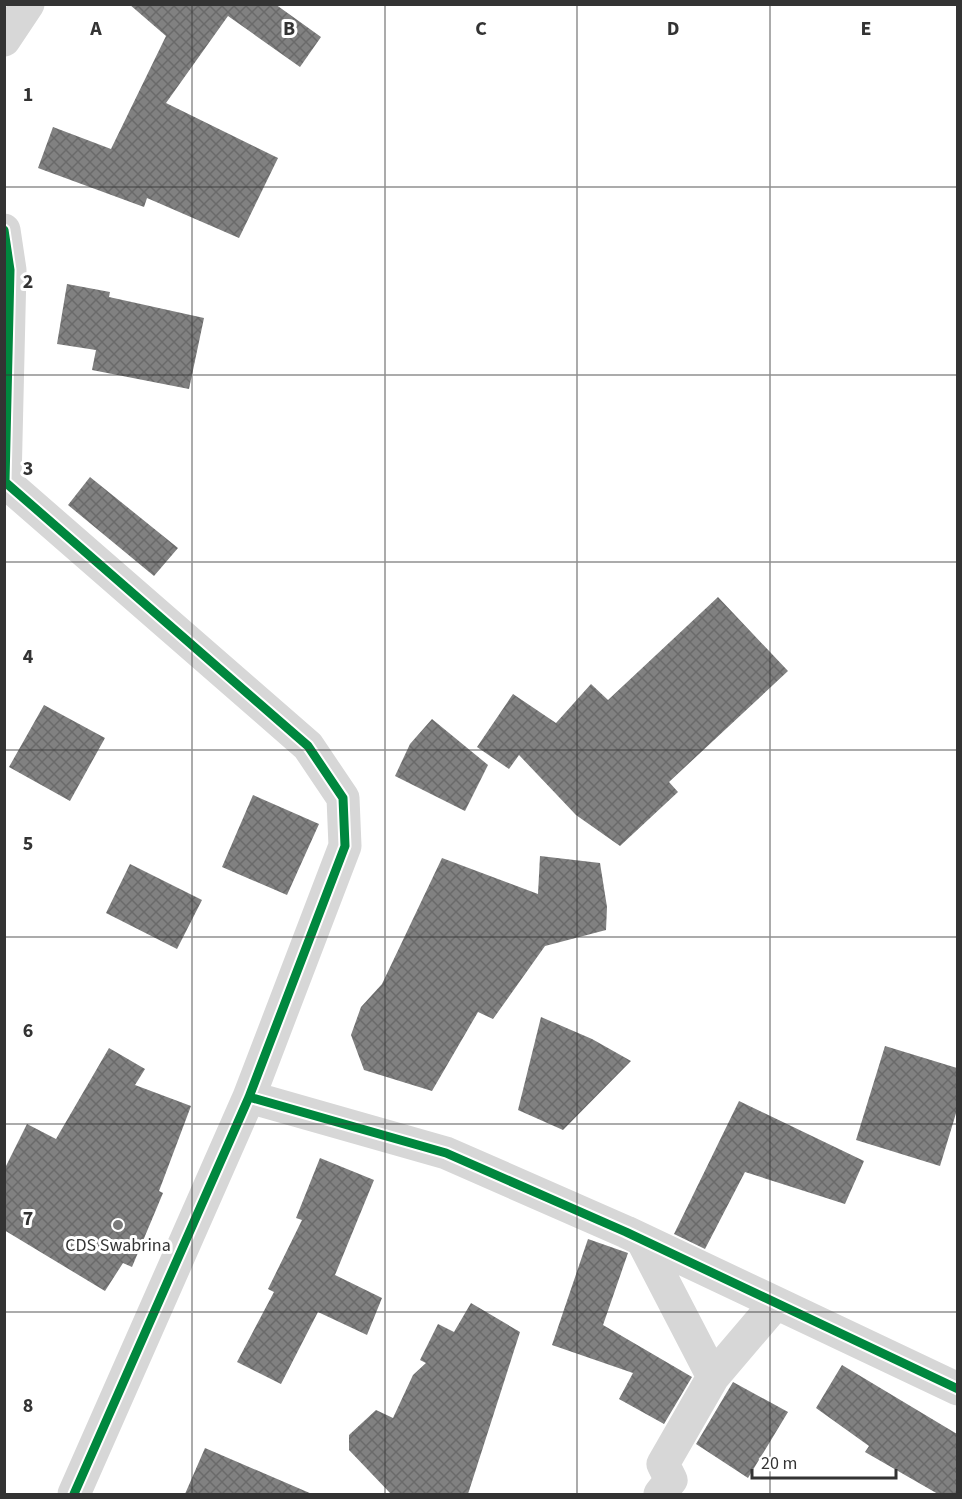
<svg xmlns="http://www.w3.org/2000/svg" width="962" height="1499" viewBox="0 0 962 1499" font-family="'Source Sans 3',sans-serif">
  <defs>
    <pattern id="building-cross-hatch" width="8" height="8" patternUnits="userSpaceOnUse" patternTransform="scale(1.5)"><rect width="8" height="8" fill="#818181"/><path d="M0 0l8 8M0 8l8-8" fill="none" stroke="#6a6a6a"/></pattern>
  </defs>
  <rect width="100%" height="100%" fill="#fff"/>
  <path fill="url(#building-cross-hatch)" d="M 129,4 L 275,4 L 321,37 L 300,67 L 228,16 L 166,103 L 278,158 L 239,238 L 147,198 L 144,207 L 38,168 L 53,127 L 111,149 L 166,36 Z
    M 67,284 L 110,292 L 109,297 L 204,318 L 189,389 L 92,370 L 96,350 L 57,344 Z
    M 90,477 L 178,548 L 154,576 L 68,505 Z
    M 718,597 L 788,671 L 669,782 L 678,792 L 620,846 L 576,815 L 519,755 L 509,769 L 477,747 L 513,694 L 556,723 L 591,684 L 608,700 Z
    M 44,705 L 105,738 L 70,801 L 9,767 Z
    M 432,719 L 488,765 L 465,811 L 395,776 L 410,744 Z
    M 253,795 L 319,824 L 287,895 L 222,867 Z
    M 540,856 L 600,863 L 607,907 L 606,930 L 545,946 L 493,1019 L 478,1012 L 432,1091 L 364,1070 L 351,1035 L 361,1007 L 382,984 L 442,858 L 538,894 Z
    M 130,864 L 202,900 L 177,949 L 106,913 Z
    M 541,1017 L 592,1039 L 631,1061 L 563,1130 L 518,1110 Z
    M 885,1046 L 957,1068 L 957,1110 L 940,1166 L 856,1140 Z
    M 109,1048 L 145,1069 L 135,1085 L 191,1106 L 159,1191 L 163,1193 L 132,1267 L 123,1263 L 105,1291 L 4,1230 L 4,1170 L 27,1124 L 56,1139 Z
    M 739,1101 L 864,1161 L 845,1204 L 745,1172 L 705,1249 L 674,1234 Z
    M 320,1158 L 374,1180 L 335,1275 L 382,1298 L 367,1335 L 318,1312 L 281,1384 L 237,1362 L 274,1292 L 268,1289 L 302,1220 L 296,1218 Z
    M 588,1239 L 628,1253 L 603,1325 L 692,1377 L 664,1424 L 619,1399 L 633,1373 L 552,1345 Z
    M 471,1303 L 520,1332 L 468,1494 L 391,1494 L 349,1450 L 349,1435 L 376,1410 L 393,1418 L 413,1375 L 426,1363 L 420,1360 L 438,1324 L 454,1332 Z
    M 842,1365 L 957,1434 L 957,1494 L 938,1494 L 865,1452 L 869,1446 L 816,1408 Z
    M 733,1382 L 788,1412 L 748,1478 L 696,1444 Z
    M 205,1448 L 312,1494 L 185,1494 Z"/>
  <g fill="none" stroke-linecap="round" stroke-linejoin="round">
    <path stroke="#d7d7d7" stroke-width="33" d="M 4,40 L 28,4
      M 4,230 L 10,270 L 5,482 L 308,746 L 343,798 L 345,846 L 249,1097 L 74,1494
      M 249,1097 L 446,1153 L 626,1232 L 958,1389
      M 642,1240 L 713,1377 L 663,1464 L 671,1480 L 660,1494
      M 713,1377 L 776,1303"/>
    <g stroke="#fff" stroke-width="13">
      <path id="cycleway" d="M 4,230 L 10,270 L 5,482 L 308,746 L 343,798 L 345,846 L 249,1097 L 74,1494
        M 249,1097 L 446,1153 L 626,1232 L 958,1389"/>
    </g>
    <use href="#cycleway" stroke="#00873e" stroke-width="9"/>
  </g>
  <path fill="none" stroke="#333" stroke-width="1.5" stroke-opacity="0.55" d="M 192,4 L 192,1494M 385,4 L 385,1494M 577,4 L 577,1494M 770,4 L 770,1494M 4,187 L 958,187M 4,375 L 958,375M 4,562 L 958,562M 4,750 L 958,750M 4,937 L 958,937M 4,1124 L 958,1124M 4,1312 L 958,1312"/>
  <circle fill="#7a7a7a" stroke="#fff" stroke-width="2" cx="118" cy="1225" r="6"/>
  <g text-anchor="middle" stroke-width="6" stroke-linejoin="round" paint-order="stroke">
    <g font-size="18" fill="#333" stroke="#fff">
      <text x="118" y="1251">CDS Swabrina</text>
    </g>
  </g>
  <g font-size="20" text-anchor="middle" font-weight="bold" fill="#333" stroke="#fff" stroke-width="6" stroke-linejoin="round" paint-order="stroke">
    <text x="96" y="35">A</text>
    <text x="289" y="35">B</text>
    <text x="481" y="35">C</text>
    <text x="673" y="35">D</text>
    <text x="866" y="35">E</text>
    <text x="28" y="101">1</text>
    <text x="28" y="288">2</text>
    <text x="28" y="475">3</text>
    <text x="28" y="663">4</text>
    <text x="28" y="850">5</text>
    <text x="28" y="1037">6</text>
    <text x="28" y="1225">7</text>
    <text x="28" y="1412">8</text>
  </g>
  <rect width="962" height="1499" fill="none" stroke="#333333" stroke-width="12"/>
  <path d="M752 1469v9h144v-9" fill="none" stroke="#333333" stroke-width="3"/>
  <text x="761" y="1469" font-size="18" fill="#333333" stroke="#ffffff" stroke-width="4.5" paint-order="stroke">20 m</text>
</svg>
